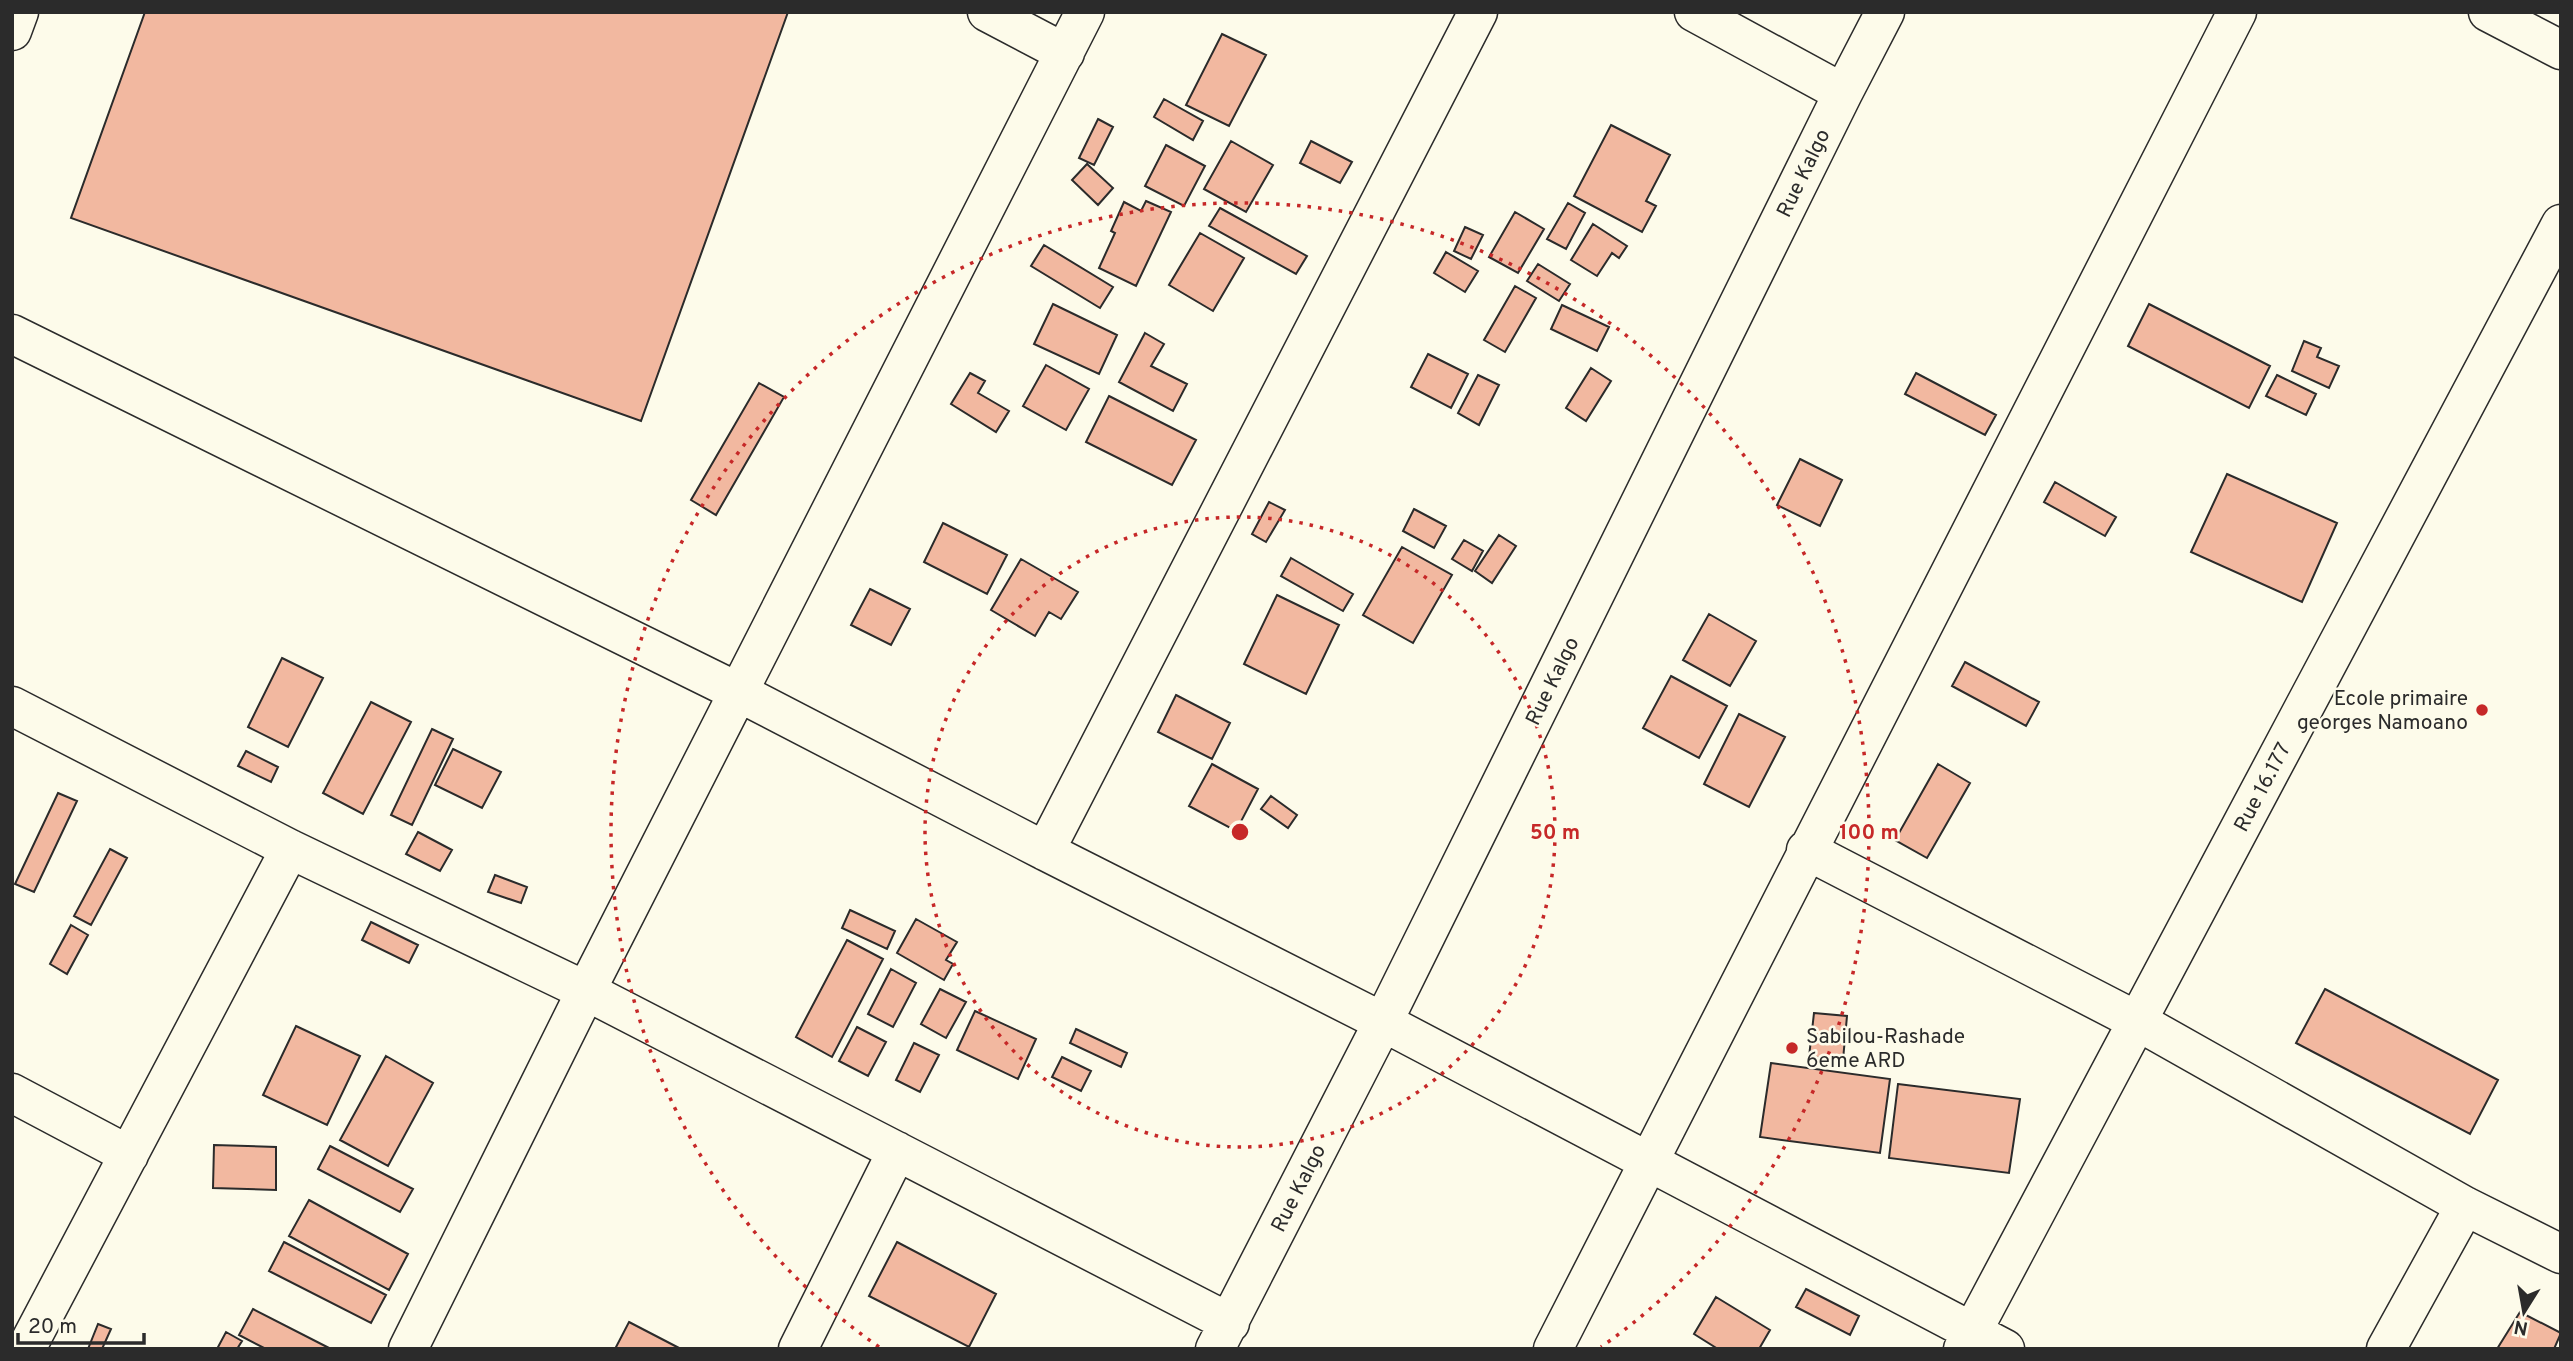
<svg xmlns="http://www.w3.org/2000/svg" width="2573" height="1361" viewBox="0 0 2573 1361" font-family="Overpass,sans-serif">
  <rect width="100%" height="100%" fill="#fdfbea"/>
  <path fill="#f2b8a0" stroke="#2b2b2b" stroke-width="2" d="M 145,12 L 788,12 L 641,421 L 71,218 Z
    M 1222,34 L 1266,55 L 1229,126 L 1186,105 Z
    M 1164,99 L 1203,121 L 1193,140 L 1154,117 Z
    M 1098,119 L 1113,127 L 1094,165 L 1079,158 Z
    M 1611,125 L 1670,155 L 1646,201 L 1656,206 L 1642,232 L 1574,196 Z
    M 1231,141 L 1273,165 L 1246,212 L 1204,189 Z
    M 1311,141 L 1352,162 L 1340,183 L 1300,163 Z
    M 1166,145 L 1205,166 L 1184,206 L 1145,186 Z
    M 1087,164 L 1113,188 L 1098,205 L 1072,180 Z
    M 1146,201 L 1171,212 L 1136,286 L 1099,268 L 1115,233 L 1111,231 L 1124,202 L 1141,211 Z
    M 1568,203 L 1585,213 L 1566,249 L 1547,239 Z
    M 1220,208 L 1307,256 L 1296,274 L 1209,226 Z
    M 1515,212 L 1544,229 L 1518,273 L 1489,257 Z
    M 1593,224 L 1627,246 L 1619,258 L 1612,253 L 1597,276 L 1571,260 Z
    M 1465,227 L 1483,235 L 1471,259 L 1454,251 Z
    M 1200,233 L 1244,258 L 1213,311 L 1169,285 Z
    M 1044,245 L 1113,287 L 1100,308 L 1031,266 Z
    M 1446,252 L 1478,271 L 1465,292 L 1434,273 Z
    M 1538,264 L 1570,284 L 1559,301 L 1527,281 Z
    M 1515,286 L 1536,298 L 1505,352 L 1484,340 Z
    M 1053,304 L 1117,335 L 1099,374 L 1034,344 Z
    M 2149,304 L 2270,366 L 2249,408 L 2128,346 Z
    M 1562,305 L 1609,327 L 1597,351 L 1551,329 Z
    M 1145,333 L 1164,344 L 1151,366 L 1187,384 L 1173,411 L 1119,382 Z
    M 2304,341 L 2321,348 L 2317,357 L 2339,366 L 2329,388 L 2292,371 Z
    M 1428,354 L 1468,374 L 1451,408 L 1411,387 Z
    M 1046,365 L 1089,389 L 1066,430 L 1023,406 Z
    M 1591,368 L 1611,381 L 1586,421 L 1566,408 Z
    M 970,373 L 985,381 L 978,393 L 1009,411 L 996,432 L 951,404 Z
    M 1916,373 L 1996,415 L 1985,435 L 1905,394 Z
    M 1478,375 L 1499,385 L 1479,425 L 1458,413 Z
    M 2277,375 L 2316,394 L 2306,415 L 2266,396 Z
    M 759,383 L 784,397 L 716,515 L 691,500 Z
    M 1109,396 L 1196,440 L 1172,485 L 1086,442 Z
    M 1800,459 L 1842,480 L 1820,526 L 1777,505 Z
    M 2227,474 L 2337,523 L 2302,602 L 2191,552 Z
    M 2055,482 L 2116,517 L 2105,536 L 2044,502 Z
    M 1269,502 L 1285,510 L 1266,542 L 1252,534 Z
    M 1414,509 L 1446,526 L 1434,548 L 1403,531 Z
    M 943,523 L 1007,555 L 987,594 L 924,562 Z
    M 1499,535 L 1516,546 L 1492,583 L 1475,571 Z
    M 1464,540 L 1483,551 L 1472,571 L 1452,559 Z
    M 1402,547 L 1452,575 L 1413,643 L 1363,615 Z
    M 1291,558 L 1353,594 L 1343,611 L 1281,576 Z
    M 1021,559 L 1078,592 L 1061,619 L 1049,612 L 1035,636 L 991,610 Z
    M 870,589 L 910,609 L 891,645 L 851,625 Z
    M 1277,595 L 1339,625 L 1306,694 L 1244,664 Z
    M 1709,614 L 1756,641 L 1730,686 L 1683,660 Z
    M 282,658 L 323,678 L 288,747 L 248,727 Z
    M 1965,662 L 2039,702 L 2026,726 L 1952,686 Z
    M 1671,676 L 1727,706 L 1699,758 L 1643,728 Z
    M 1176,695 L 1230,723 L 1212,759 L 1158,732 Z
    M 371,702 L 411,722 L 363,814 L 323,793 Z
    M 1739,714 L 1785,737 L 1749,807 L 1704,784 Z
    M 432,729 L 453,739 L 412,825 L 391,815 Z
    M 453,749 L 501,772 L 482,808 L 435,785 Z
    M 246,751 L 278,767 L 271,782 L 238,766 Z
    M 1212,764 L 1258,789 L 1236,831 L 1189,806 Z
    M 1938,764 L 1970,783 L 1927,858 L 1895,840 Z
    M 58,793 L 77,801 L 34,892 L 15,884 Z
    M 1271,796 L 1297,815 L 1288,828 L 1261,809 Z
    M 418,832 L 452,850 L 440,871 L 406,854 Z
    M 110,849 L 127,858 L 91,925 L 74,916 Z
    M 495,875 L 527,887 L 521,903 L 488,892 Z
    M 850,910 L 895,931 L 887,949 L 842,928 Z
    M 916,919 L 957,942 L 946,960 L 953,964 L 944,980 L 897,953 Z
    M 371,922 L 418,945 L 409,963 L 362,940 Z
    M 71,925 L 88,935 L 67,974 L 50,964 Z
    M 847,940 L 883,959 L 832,1057 L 796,1037 Z
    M 891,969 L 916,983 L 893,1027 L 868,1014 Z
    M 940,989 L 966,1002 L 946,1038 L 921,1024 Z
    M 2325,989 L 2498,1080 L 2470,1134 L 2296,1043 Z
    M 975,1011 L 1036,1039 L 1018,1079 L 957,1050 Z
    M 1814,1013 L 1847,1016 L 1843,1060 L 1809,1057 Z
    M 296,1026 L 360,1056 L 327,1125 L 263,1095 Z
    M 857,1027 L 886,1042 L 868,1076 L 839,1061 Z
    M 1076,1029 L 1127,1053 L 1121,1067 L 1070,1043 Z
    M 914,1043 L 939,1055 L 920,1092 L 896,1080 Z
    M 386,1056 L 433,1083 L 388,1166 L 340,1140 Z
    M 1062,1057 L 1091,1071 L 1081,1091 L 1052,1077 Z
    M 1771,1063 L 1890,1079 L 1880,1153 L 1760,1137 Z
    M 1898,1084 L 2020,1099 L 2009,1173 L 1889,1158 Z
    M 214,1145 L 276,1147 L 276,1190 L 213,1188 Z
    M 330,1146 L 413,1189 L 400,1212 L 318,1169 Z
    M 309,1200 L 408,1254 L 389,1290 L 289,1236 Z
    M 284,1242 L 386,1295 L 371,1323 L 269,1271 Z
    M 897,1242 L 996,1294 L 969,1347 L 869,1296 Z
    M 1806,1289 L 1859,1316 L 1850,1335 L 1796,1307 Z
    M 1716,1297 L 1770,1330 L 1759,1349 L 1718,1349 L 1694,1334 Z
    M 253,1309 L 331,1349 L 266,1349 L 239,1335 Z
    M 2520,1312 L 2561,1333 L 2554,1349 L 2497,1349 Z
    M 629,1322 L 681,1349 L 615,1349 Z
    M 98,1324 L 111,1329 L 102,1349 L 88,1349 Z
    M 226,1332 L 242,1341 L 237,1349 L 217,1349 Z"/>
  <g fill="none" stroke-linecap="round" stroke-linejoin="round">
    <g stroke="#2b2b2b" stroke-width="41">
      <path id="street" d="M 987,12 L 1065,53
        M 1694,12 L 1843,93
        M 2488,12 L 2561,50
        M 12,31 L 19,12
        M 12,334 L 738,692 L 1045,851 L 1383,1022 L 2005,1349
        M 12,706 L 290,849 L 586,991 L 1230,1323
        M 1806,850 L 2137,1021 L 2465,1206 L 2561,1254
        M 1045,851 L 1478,12
        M 12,1093 L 129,1155
        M 26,1349 L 290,849
        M 408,1349 L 586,991 L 1085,12
        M 798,1349 L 897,1151
        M 1215,1349 L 1383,1022 L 1843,93 L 1885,12
        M 1553,1349 L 2237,12
        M 1963,1349 L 2561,224
        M 2386,1349 L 2465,1206"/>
    </g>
    <use href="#street" stroke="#fdfbea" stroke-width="38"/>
  </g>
  <g fill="none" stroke="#c62828" stroke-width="3.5" stroke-dasharray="3.5 7">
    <circle cx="1240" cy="832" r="315"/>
    <path d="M879 1347A629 629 0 1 1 1601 1347"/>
  </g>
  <g fill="#c62828" stroke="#fdfbea" stroke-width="2.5">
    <circle cx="2482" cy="710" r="7"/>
    <circle cx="1792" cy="1048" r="7"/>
  </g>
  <g text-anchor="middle" stroke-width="5" stroke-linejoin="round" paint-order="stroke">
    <g font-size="21" fill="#2b2b2b" stroke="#fdfbea">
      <text transform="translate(1803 173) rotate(-64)" y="7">Rue Kalgo</text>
      <text transform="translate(1552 681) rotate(-64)" y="7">Rue Kalgo</text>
      <text transform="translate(2262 787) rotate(-62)" y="7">Rue 16.177</text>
      <text transform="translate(1298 1188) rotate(-63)" y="7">Rue Kalgo</text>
    </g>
    <g font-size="21" fill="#2b2b2b" stroke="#fdfbea" text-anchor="end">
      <text x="2468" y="705">Ecole primaire<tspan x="2468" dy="24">georges Namoano</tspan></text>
      <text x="1806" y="1043" text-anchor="start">Sabilou-Rashade<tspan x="1806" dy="24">6eme ARD</tspan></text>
    </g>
  </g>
  <circle cx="1240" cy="832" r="10" fill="#c62828" stroke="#fdfbea" stroke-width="3.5"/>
  <g font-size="21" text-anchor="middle" font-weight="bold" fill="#c62828" stroke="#fdfbea" stroke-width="5" stroke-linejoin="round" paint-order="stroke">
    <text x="1555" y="839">50 m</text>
    <text x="1869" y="839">100 m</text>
  </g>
  <rect width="2573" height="1361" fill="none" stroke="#2b2b2b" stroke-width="28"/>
  <g transform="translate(2524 1312) rotate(191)" stroke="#fdfbea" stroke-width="5" paint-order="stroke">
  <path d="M0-5L12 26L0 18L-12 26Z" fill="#2b2b2b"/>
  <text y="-10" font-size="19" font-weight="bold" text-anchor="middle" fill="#2b2b2b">N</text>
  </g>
  <path d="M18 1333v10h126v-10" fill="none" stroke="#2b2b2b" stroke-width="3.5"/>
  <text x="28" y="1333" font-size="21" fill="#2b2b2b" stroke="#fdfbea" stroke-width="5" paint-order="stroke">20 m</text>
</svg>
